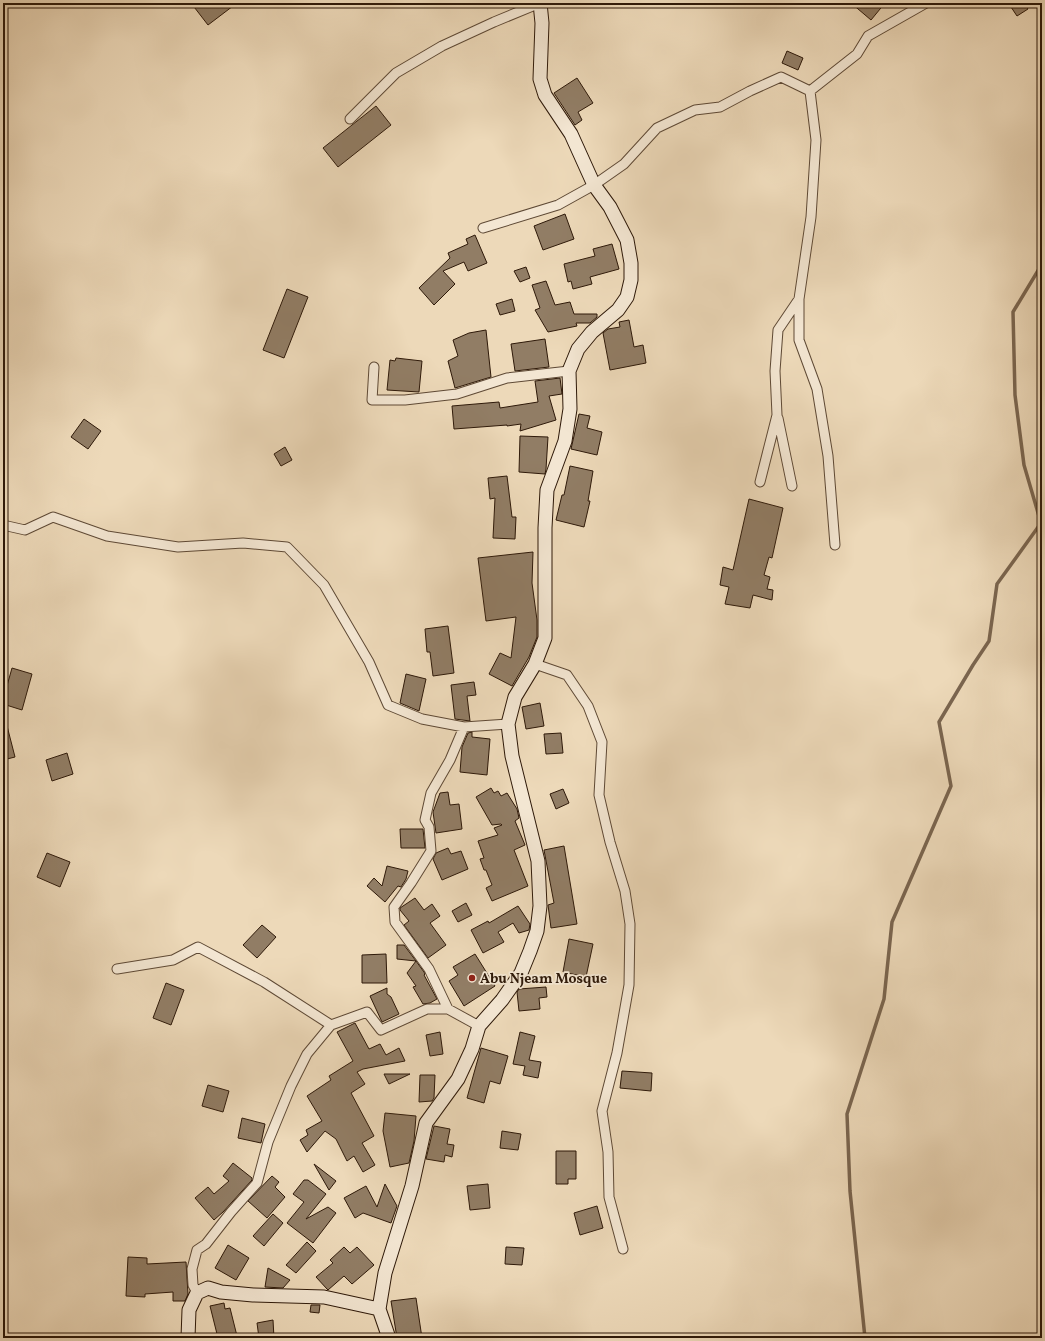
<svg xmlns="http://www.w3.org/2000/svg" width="1045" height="1341" viewBox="0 0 1045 1341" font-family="Vollkorn,serif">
  <rect width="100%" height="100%" fill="#edd9b9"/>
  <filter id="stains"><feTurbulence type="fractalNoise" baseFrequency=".005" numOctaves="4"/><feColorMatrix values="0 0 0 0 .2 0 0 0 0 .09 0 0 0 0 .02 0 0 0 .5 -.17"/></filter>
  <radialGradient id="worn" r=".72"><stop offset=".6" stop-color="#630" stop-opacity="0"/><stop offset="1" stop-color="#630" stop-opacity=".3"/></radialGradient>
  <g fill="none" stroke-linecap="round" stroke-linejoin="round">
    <path stroke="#7a654f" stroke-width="3.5" d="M 865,1338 L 850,1191 L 847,1114 L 884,999 L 892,922 L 951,786 L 939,722 L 973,665 L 989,641 L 997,584 L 1041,523 L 1024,465 L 1015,395 L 1013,312 L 1042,264"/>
  </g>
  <path fill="#917d65" stroke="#2e1909" d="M 191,3 L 237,3 L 208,25 Z
    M 851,3 L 885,3 L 871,20 Z
    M 1016,3 L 1024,3 L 1028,9 L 1017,16 L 1011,7 Z
    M 787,51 L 803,58 L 798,70 L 782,63 Z
    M 577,78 L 593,103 L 578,112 L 582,120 L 575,125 L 554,93 Z
    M 376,106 L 391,125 L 338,167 L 323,148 Z
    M 565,214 L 574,239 L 543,250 L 534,226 Z
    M 475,235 L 487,263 L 468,271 L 464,262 L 443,271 L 455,284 L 434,305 L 419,288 L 450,258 L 448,253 L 468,244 L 466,239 Z
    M 612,244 L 619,269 L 590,277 L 592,284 L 573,289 L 571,281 L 568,282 L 564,264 L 595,256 L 593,249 Z
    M 526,267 L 530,278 L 520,282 L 514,271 Z
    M 546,281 L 555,305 L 570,302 L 574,314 L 597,314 L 597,317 L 590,323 L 576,323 L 577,326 L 548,332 L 535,310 L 540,308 L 532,285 Z
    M 287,289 L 308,297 L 284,358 L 263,350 Z
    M 512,299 L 515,311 L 500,315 L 496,304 Z
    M 629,320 L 634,347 L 643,345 L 646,363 L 610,370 L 603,333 L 608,329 L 620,327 L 619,322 Z
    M 486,330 L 491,377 L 455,388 L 448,361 L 458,356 L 453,340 L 469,333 Z
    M 545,339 L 549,367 L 515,371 L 511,344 Z
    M 396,358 L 422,361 L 419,392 L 387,390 L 390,360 L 395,361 Z
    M 560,378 L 562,394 L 549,396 L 556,420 L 520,431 L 521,424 L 507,426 L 507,425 L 454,429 L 452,406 L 499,402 L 500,408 L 538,402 L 535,381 Z
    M 579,414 L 590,416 L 587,428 L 602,432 L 597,455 L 571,449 Z
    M 84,419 L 101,431 L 88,449 L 71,437 Z
    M 520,436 L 548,437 L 546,469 L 545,474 L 519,472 Z
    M 285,447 L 292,460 L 281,466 L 274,454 Z
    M 570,466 L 593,471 L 588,501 L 590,501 L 584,527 L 556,520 L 562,495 L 564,495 Z
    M 507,476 L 512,517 L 516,517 L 515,539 L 493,538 L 495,498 L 490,499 L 488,478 Z
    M 749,499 L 783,508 L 772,558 L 769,557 L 764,575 L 770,577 L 767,589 L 773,590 L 772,600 L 753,595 L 750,608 L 725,604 L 729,587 L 720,585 L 723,567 L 733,570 Z
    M 533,552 L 532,583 L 537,620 L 537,637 L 529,657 L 512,686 L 489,674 L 500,653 L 511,658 L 516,617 L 486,621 L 478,558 Z
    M 448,626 L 454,673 L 433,676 L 430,652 L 427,652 L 425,629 Z
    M 12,668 L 32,674 L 22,710 L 3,704 L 3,700 Z
    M 406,674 L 426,679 L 419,711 L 400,703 Z
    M 474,682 L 476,695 L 467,696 L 470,721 L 455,719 L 451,685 Z
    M 540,703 L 544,726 L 526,729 L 522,707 Z
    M 6,722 L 15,757 L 3,760 L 3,723 Z
    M 472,732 L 472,737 L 490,739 L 487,775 L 460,772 L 462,747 L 468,733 Z
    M 561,733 L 563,753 L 546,754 L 544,734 Z
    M 67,753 L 73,774 L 52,781 L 46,760 Z
    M 491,788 L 494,793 L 498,791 L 501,796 L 507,793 L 517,809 L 519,818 L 515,821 L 525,845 L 514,850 L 528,886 L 492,901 L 486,888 L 492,885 L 486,870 L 484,870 L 480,859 L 484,858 L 478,841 L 498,835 L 494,828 L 502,825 L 501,824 L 492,825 L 476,797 Z
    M 563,789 L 569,803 L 556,809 L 550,794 Z
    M 448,792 L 450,805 L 459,804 L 462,829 L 436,833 L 433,812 L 440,793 Z
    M 400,829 L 423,829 L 425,848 L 401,848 Z
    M 564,846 L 577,924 L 551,928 L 548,905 L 554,903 L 544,850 Z
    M 448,848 L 451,854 L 461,851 L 468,869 L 442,880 L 433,859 L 436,853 Z
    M 47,853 L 70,862 L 60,887 L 37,877 Z
    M 387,866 L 408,871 L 406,879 L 401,887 L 398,886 L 385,902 L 367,886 L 374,878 L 382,886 Z
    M 415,898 L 424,910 L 432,904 L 440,916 L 430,923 L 446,945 L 428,958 L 404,925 L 409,921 L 400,910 L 400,908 Z
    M 466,903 L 472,915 L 458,922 L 452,911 Z
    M 518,906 L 530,924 L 529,930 L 519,933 L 513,923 L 498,932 L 504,942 L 483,953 L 471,930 L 488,921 L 489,923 Z
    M 262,925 L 276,937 L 257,958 L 243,945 Z
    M 569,939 L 593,944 L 586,977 L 563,972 Z
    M 397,945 L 404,945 L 416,961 L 397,959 Z
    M 386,954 L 387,983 L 362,983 L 362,955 Z
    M 475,954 L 495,986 L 464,1006 L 449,981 L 458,975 L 453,967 Z
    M 416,961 L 424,972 L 425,974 L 424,975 L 437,999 L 430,1003 L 423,1004 L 413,987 L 416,986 L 407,973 Z
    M 166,983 L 184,990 L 171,1025 L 153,1018 Z
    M 546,987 L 547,997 L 539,998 L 540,1009 L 519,1011 L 517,992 L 519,989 Z
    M 387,988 L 387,994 L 391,997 L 399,1014 L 382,1022 L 370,996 Z
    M 355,1023 L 369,1049 L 380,1044 L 386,1055 L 399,1048 L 405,1061 L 363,1069 L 357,1072 L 365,1084 L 351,1093 L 374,1136 L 362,1143 L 375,1165 L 363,1172 L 354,1156 L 347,1161 L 336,1139 L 325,1131 L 307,1152 L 300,1140 L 308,1135 L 306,1130 L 322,1121 L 307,1096 L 331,1080 L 329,1076 L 353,1061 L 337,1032 Z
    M 440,1032 L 443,1054 L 430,1056 L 426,1035 Z
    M 520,1032 L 535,1036 L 529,1060 L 541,1062 L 538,1078 L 523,1075 L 525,1066 L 513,1064 Z
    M 481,1048 L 508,1056 L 500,1084 L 490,1081 L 484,1103 L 467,1098 Z
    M 622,1071 L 652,1073 L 651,1091 L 620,1088 Z
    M 384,1074 L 410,1074 L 389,1084 Z
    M 420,1075 L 435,1075 L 434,1098 L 432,1101 L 419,1102 Z
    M 208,1085 L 229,1091 L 223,1112 L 202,1106 Z
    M 385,1113 L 416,1116 L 414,1141 L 409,1163 L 390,1167 L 383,1131 Z
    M 242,1118 L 265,1124 L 261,1143 L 238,1138 Z
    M 434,1126 L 450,1129 L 447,1144 L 454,1145 L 452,1157 L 445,1155 L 444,1162 L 426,1159 Z
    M 502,1131 L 521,1134 L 518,1150 L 500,1148 Z
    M 556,1151 L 576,1151 L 576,1179 L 568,1179 L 568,1184 L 556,1184 Z
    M 233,1163 L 252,1178 L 252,1180 L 223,1212 L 214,1220 L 195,1198 L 208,1187 L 214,1194 L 229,1181 L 223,1176 Z
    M 314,1164 L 336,1181 L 329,1190 Z
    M 272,1176 L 279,1182 L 275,1187 L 285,1197 L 267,1218 L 248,1201 Z
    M 304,1180 L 308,1180 L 326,1194 L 306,1219 L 328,1207 L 336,1213 L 313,1243 L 287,1223 L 304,1202 L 293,1194 Z
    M 385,1184 L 397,1206 L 391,1223 L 363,1213 L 355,1218 L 344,1198 L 366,1186 L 377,1207 Z
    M 488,1184 L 490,1208 L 470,1210 L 467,1186 Z
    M 597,1206 L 603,1228 L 580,1235 L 574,1213 Z
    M 273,1214 L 283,1223 L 264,1246 L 253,1236 Z
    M 307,1242 L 316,1251 L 296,1273 L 286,1265 Z
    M 228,1245 L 249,1258 L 236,1280 L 215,1268 Z
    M 344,1247 L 350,1253 L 357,1247 L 374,1265 L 352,1284 L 344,1276 L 328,1290 L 327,1289 L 316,1277 L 333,1263 L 330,1260 Z
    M 506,1247 L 524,1248 L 522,1265 L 505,1264 Z
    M 128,1257 L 147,1258 L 147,1264 L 186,1262 L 188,1294 L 185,1301 L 173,1301 L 173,1292 L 145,1294 L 145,1297 L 126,1296 Z
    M 268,1268 L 290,1280 L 283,1288 L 265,1287 Z
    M 416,1298 L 422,1338 L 397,1338 L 391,1301 Z
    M 224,1303 L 225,1309 L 230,1308 L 237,1336 L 229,1338 L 218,1338 L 210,1306 Z
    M 311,1305 L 320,1305 L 319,1313 L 310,1312 Z
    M 273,1320 L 274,1338 L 259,1338 L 257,1323 Z"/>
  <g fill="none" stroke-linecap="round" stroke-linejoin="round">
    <g stroke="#5e4935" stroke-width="11">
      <path id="street" d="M 810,91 L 857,54 L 868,36 L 926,3
        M 350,119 L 396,73 L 442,46 L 494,22 L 540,3
        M 483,228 L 558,205 L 594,185 L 624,164 L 657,128 L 695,110 L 720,107 L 750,91 L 781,77 L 810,91 L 816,140 L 811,217 L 799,299 L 778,330 L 775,371 L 777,415 L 760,482
        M 799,299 L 799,340 L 817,389 L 828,456 L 835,545
        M 374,367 L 372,400 L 405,400 L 457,394 L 507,378 L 569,371
        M 778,418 L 792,486
        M 3,525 L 25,530 L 53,517 L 107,536 L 178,547 L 243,543 L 287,547 L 324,585 L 369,662 L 388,705 L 422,719 L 464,727 L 508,724
        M 535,664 L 567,675 L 588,706 L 602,742 L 599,795 L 610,842 L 625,891 L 630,924 L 629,985 L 617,1053 L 602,1111 L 608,1152 L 609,1197 L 623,1249
        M 117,969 L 173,960 L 198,947 L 264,982 L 331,1025 L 367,1012 L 381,1030 L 427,1009 L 448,1009 L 479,1026
        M 448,1009 L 429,969 L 395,922 L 394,907 L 411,883 L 431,851 L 429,827 L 425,820 L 431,793 L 450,760 L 464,727
        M 197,1293 L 193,1285 L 192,1269 L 197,1250 L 206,1244 L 231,1212 L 257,1183 L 268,1142 L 291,1086 L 307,1054 L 331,1025"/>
    </g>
    <g stroke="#2e1909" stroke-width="15">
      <path id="secondary" d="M 188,1338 L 189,1310 L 197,1293 L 208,1288 L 221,1292 L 253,1295 L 324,1297 L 379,1309
        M 389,1338 L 379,1309 L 385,1273 L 412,1186 L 426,1123 L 458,1079 L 472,1049 L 479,1026 L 502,1000 L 521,973 L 530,951 L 537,931 L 540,906 L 538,861 L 512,756 L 508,724 L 515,697 L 535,664 L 545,638 L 545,528 L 547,490 L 565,441 L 570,409 L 569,371 L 578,349 L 592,332 L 618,310 L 627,297 L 631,280 L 631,263 L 627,240 L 610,207 L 594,185 L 571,134 L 545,95 L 540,79 L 542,23 L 540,3"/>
    </g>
    <use href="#street" stroke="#f3e6d2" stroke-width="9"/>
    <use href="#secondary" stroke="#f3e6d2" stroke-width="13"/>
  </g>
  <circle fill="#8f2418" stroke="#f3e6d2" stroke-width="1.5" cx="472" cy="978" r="4"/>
  <g text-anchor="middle" stroke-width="3.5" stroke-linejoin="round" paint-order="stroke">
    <g font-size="14" font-weight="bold" fill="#2e1909" stroke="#f3e6d2" text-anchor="start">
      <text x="480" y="983">Abu Njeam Mosque</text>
    </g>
  </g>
  <rect width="1045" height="1341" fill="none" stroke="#edd9b9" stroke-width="16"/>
  <rect x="4" y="4" width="1037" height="1333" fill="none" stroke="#2e1909" stroke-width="2"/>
  <rect x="8" y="8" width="1029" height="1325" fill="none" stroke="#2e1909"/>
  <rect width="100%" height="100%" filter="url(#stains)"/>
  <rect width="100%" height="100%" fill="url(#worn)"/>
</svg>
